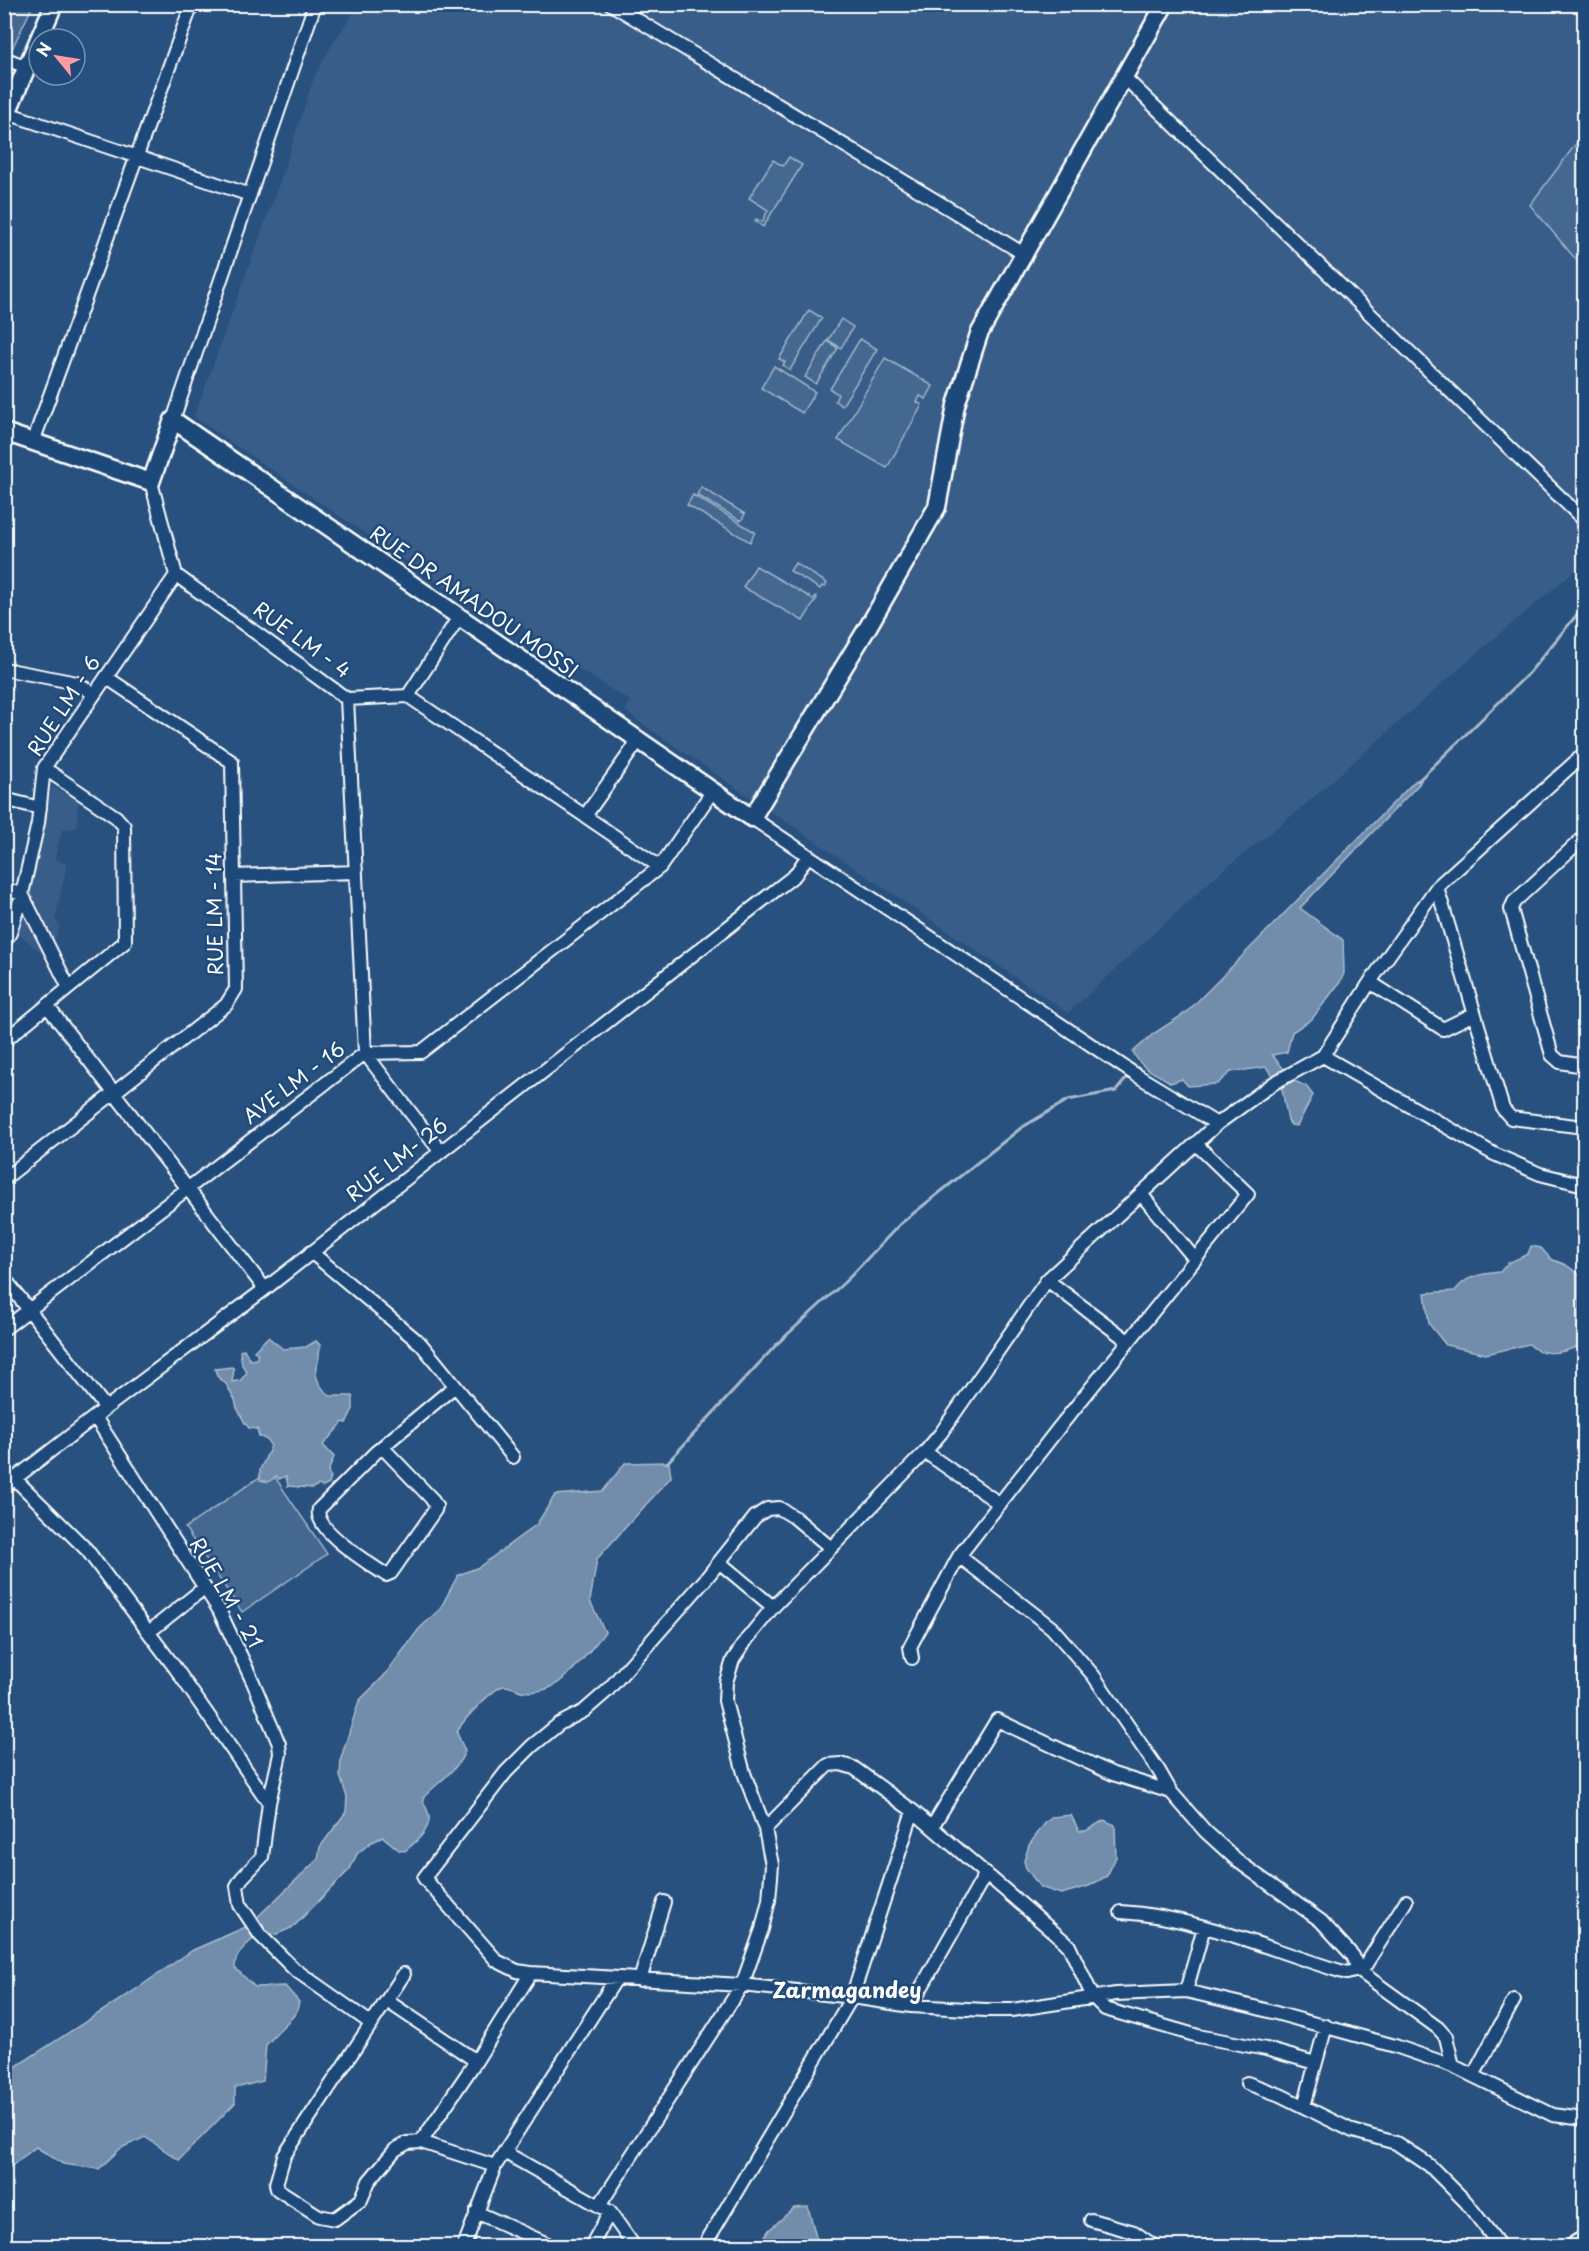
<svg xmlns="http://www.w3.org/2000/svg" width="1589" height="2251" viewBox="0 0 1589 2251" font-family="'Playpen Sans',sans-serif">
  <rect width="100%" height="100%" fill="#28517f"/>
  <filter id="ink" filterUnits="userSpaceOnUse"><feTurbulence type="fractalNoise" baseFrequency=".0167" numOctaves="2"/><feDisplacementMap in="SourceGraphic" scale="12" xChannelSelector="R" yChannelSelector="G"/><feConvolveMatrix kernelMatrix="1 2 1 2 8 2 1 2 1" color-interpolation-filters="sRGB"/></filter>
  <g filter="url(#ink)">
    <path fill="#375d88" d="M 359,5 L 1584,5 L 1584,563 L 1483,648 L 1299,810 L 1216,876 L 1068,1013 L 648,728 L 625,711 L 630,701 L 531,639 L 534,634 L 462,588 L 456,595 L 194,417 L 279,184 L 314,77 L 334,41 Z
      M 52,787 L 79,799 L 76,828 L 62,830 L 55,858 L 67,865 L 55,920 L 58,921 L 58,925 L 60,926 L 53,948 L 46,956 L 16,932 Z"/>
    <path fill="#446890" stroke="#a2b4c8" stroke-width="1.5" d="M 4,5 L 33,5 L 8,57 L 5,56 Z
      M 1584,133 L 1584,269 L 1530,205 Z
      M 789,157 L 802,165 L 763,227 L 755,221 L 756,219 L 762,222 L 768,210 L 749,198 L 773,160 L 783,166 Z
      M 809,310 L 822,318 L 790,370 L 783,365 L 785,362 L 779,359 Z
      M 841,319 L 853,327 L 841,348 L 828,340 Z
      M 860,339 L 877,349 L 842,406 L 835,401 L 838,394 L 830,389 Z
      M 827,341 L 838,348 L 816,384 L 805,377 Z
      M 885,358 L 933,386 L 926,399 L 920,396 L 917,402 L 922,405 L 887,468 L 838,440 Z
      M 774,366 L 815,392 L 802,413 L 761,388 Z
      M 701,487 L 745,514 L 741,521 L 697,495 Z
      M 693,495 L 755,532 L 750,542 L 687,505 Z
      M 795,563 L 827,583 L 825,587 L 822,586 L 820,589 L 790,571 Z
      M 756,566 L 810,597 L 813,600 L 816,596 L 817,598 L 803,621 L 743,587 Z
      M 270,1470 L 327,1554 L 242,1612 L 185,1528 Z"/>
    <path fill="#718dab" stroke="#aabbcd" stroke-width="1.5" d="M 1422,778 L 1419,784 L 1300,908 L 1343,940 L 1344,973 L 1340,982 L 1312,1019 L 1292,1032 L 1287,1052 L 1272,1055 L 1294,1081 L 1306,1086 L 1313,1095 L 1297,1126 L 1291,1125 L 1288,1121 L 1282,1089 L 1266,1067 L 1231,1072 L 1217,1084 L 1188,1086 L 1182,1079 L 1171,1083 C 1155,1071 1143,1072 1133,1052 L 1153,1034 L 1187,1012 L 1415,781 Z
      M 1531,1246 L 1541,1248 L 1551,1259 L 1566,1265 L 1584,1278 L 1584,1354 L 1576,1347 C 1562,1353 1540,1357 1529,1344 L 1486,1354 L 1446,1345 L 1429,1324 L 1425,1293 L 1455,1291 C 1466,1275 1482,1274 1500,1272 L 1508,1263 L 1528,1254 Z
      M 268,1337 L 283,1349 L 306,1347 L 316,1341 L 321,1346 C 318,1352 320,1355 318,1361 C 312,1375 318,1386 330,1396 L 353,1396 L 353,1409 L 346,1423 L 343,1422 L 323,1445 L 334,1457 L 328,1472 L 331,1477 L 329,1484 L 323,1487 L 319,1485 L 312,1488 L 288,1486 L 286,1476 L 279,1479 L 277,1476 L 268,1482 L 260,1480 L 260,1470 L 271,1446 L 267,1440 L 259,1436 L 257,1429 L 249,1428 L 245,1423 L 237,1408 L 235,1400 L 226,1384 L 217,1376 L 215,1369 L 232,1367 L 234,1369 L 232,1382 L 241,1380 L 247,1372 L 242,1365 L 240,1351 L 244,1349 L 250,1360 L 256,1359 L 258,1354 L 254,1351 Z
      M 669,1462 L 671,1477 L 597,1559 L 590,1601 L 605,1632 C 593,1647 569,1678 553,1686 C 544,1691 530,1693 521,1691 C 515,1689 509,1685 503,1686 C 492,1690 460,1722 457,1733 L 465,1751 C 457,1772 437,1782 423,1798 C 423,1804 428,1809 429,1816 C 431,1829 414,1844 405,1851 L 399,1850 L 383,1837 L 370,1843 L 357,1854 L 350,1869 L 293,1927 L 275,1935 L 263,1933 C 251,1940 234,1952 235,1968 L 255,1987 L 285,1986 L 299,2002 L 296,2013 L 266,2045 L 263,2081 L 235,2088 L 235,2103 L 179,2160 L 145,2137 L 121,2148 L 99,2169 L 63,2164 L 36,2147 L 5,2171 L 5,2084 L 15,2067 L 132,1992 L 193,1950 L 248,1926 L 318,1859 L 320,1847 L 346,1812 L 347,1797 L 340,1776 L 341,1758 L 359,1701 L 384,1676 L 419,1629 L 440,1609 L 458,1575 L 479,1567 L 537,1524 L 555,1495 L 603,1491 L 625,1463 Z
      M 1071,1815 L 1079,1831 L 1086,1831 L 1104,1820 L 1115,1825 L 1116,1857 L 1107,1876 L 1089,1886 L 1061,1894 L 1040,1887 L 1026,1868 L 1024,1861 L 1029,1845 L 1046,1822 L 1053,1817 Z
      M 808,2207 L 816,2237 L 824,2246 L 758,2246 L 769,2230 L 794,2208 Z"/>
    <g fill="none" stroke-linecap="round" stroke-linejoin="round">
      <path stroke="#aabbcd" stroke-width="3" d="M 1418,781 L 1529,673 L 1584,606
        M 667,1463 L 778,1343 L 848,1279 L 900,1224 L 1021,1128 L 1068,1100 L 1116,1091 L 1130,1074"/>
      <g stroke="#fff" stroke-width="16">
        <path id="street" d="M 611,4 L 1024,254
          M 4,58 L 26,67
          M 1124,77 L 1584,520
          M 7,113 L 250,195
          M 173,420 L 315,4
          M 33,442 L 192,4
          M 151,482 L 176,575 L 347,699 L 365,1053
          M 4,669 L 77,683 L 94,694
          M 408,696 L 459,617
          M 347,699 L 408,696 L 660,867
          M 4,799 L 40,808
          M 585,816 L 639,740
          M 752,818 L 1133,1073 L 1217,1124
          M 1584,837 L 1514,902 L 1511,909 L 1552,1055 L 1560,1062 L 1584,1066
          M 234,876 L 356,872
          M 1437,887 L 1503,1109 L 1511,1118 L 1584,1127
          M 4,889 L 22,894 L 69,988
          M 4,943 L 10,933 L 22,894 L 38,823 L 44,768 L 176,575
          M 1370,982 L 1443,1029 L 1474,1014
          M 48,1007 L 265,1289
          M 4,1041 L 125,942 L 124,826 L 116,817 L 44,768
          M 365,1053 L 440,1151
          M 1323,1056 L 1494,1154 L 1540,1174 L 1584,1185
          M 4,1179 L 226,1005 L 236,989 L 232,762 L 106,677
          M 1141,1194 L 1194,1258
          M 311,1252 L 421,1344 L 513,1457
          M 4,1278 L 106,1408
          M 1047,1280 L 1128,1341
          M 4,1329 L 365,1053 L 421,1052 L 660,867 L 712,792
          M 95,1417 L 219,1610 L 253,1682 L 279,1744 L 280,1754 L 269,1803 L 262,1857 L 242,1878 L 237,1886 L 240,1905 L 260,1935 L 294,1969 L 372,2024
          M 382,1447 L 431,1498 L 436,1506 L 435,1510 L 391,1573 L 386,1575 C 370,1564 313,1530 319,1509 L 376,1452 L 455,1386
          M 925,1452 L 1000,1504
          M 15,1479 L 87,1550 L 176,1669 L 269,1803
          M 4,1487 L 106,1408 L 265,1289 L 795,875 L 807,857
          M 831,1548 L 794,1517 L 779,1508 L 767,1509 L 755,1517 L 704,1581 L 607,1691 L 584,1711 L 559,1724 L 532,1746 L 506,1772 L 424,1878 L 497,1961 L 517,1971 L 531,1973 L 742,1985 L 852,1997 L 911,2006 L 986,2010 L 1012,2010 L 1116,1994 L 1186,1991 L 1254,2007 L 1395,2046 L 1453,2066 L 1553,2115 L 1584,2119
          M 959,1556 L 1052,1628 L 1093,1675 L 1159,1771 L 1171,1792 L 1205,1831 L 1239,1862 L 1321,1921 L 1353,1956 L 1358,1970
          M 719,1562 L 773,1607
          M 149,1632 L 204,1588
          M 912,1658 L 910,1647 L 959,1556 L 1057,1430 L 1248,1194 L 1196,1144
          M 932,1827 L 997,1720 L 1113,1774 L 1171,1792
          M 765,1829 L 828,1765 L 841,1764 L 854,1768 L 913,1811 L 1064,1941 L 1069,1946 L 1093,1997 L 1105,2009 L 1198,2036 L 1266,2049 L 1315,2063
          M 1121,1912 C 1198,1917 1267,1949 1340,1971 L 1347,1973 L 1358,1970 L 1438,2028 L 1446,2037 L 1453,2066
          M 1361,1972 L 1406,1901
          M 404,1974 L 284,2156 L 276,2184 L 277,2189 L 319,2216 L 335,2219 L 361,2200 L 369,2181 L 395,2150 L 407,2143 L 421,2142 L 476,2061 L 531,1973
          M 640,1980 L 664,1902
          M 1186,1991 L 1204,1927
          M 387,2001 L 476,2061
          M 911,2006 L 986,1873
          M 1473,2076 L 1514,2000
          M 1247,2083 L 1280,2095 L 1353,2131 L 1396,2143 L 1429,2165 L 1466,2202 L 1500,2246
          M 1304,2106 L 1326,2026
          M 421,2142 L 495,2166
          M 504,2152 L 610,2212 L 634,2246
          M 599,2206 L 742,1985 L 762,1929 L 769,1900 L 772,1865 L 765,1829 L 744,1773 L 725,1701 L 726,1682 L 733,1660 L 747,1639 L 773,1607 L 925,1452 L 941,1433 L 1047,1280 L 1217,1124 L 1274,1083 L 1323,1056 L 1370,982 L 1437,887 L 1584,754
          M 476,2212 L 552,2246
          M 1091,2220 L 1134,2232 L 1154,2246
          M 464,2246 L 495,2166 L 616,1979
          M 591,2246 L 610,2212
          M 704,2246 L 852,1997 L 913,1811"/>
      </g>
      <g stroke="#fff" stroke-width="21">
        <path id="secondary" d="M 4,120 L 54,4
          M 4,432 L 151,482 L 173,420 L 752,818 L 868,627 L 937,507 L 956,405 L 979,334 L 1165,4"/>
      </g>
      <g stroke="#fff" stroke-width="27">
        <path id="highway" d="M 1579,2246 L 1584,2243"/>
      </g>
      <use href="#street" stroke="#1f4a7a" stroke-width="12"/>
      <use href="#secondary" stroke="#1f4a7a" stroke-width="16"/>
      <use href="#highway" stroke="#1f4a7a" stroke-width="22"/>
    </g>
  </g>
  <g text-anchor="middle" stroke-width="5" stroke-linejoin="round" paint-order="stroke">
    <g font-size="20" fill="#fff" stroke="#1f4a7a">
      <text transform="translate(474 602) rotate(35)" y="7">RUE DR AMADOU MOSSI</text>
      <text transform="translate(302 640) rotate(36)" y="7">RUE LM - 4</text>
      <text transform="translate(64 706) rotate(-57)" y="7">RUE LM - 6</text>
      <text transform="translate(215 914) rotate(-91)" y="7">RUE LM - 14</text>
      <text transform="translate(294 1083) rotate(-37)" y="7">AVE LM - 16</text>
      <text transform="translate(397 1160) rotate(-38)" y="7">RUE LM- 26</text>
      <text transform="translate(226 1593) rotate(60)" y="7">RUE LM - 21</text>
    </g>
    <g font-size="21" font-weight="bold" fill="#fff" stroke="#1f4a7a">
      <text x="847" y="1998">Zarmagandey</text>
    </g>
  </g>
  <rect width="1589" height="2251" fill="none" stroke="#1f4a7a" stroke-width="24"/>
  <rect x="12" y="12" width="1565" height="2227" fill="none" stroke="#fff" stroke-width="2" filter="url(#ink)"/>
  <g transform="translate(57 57) rotate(300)"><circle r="28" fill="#1f4a7a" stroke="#7992af" stroke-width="1.5"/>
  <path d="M0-4.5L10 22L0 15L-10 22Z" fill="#ff9aa2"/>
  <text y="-9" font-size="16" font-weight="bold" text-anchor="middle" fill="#ffffff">N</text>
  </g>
</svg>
